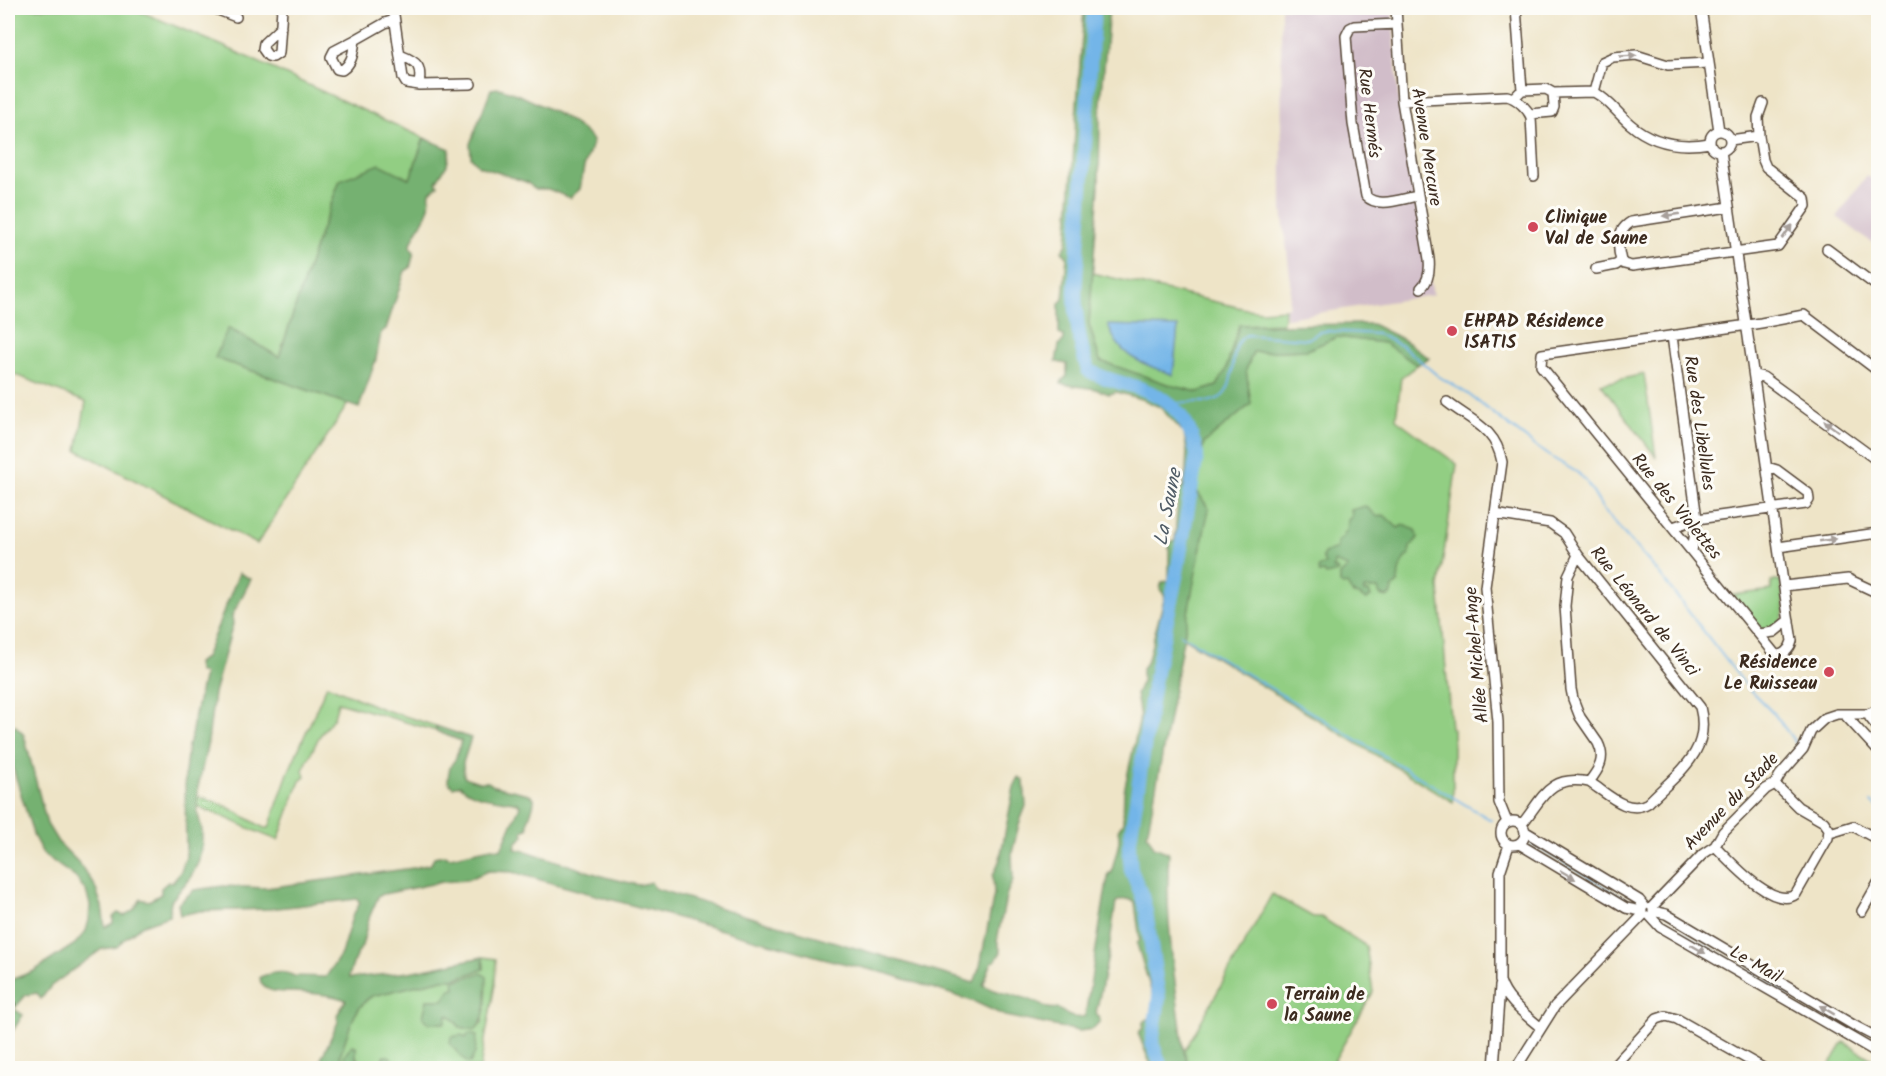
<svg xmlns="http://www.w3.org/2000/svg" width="1886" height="1076" viewBox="0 0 1886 1076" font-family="Kalam,sans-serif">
  <rect width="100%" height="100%" fill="#fdfcf7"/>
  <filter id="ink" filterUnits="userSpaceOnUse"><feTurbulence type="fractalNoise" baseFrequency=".0167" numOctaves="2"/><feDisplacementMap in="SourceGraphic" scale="12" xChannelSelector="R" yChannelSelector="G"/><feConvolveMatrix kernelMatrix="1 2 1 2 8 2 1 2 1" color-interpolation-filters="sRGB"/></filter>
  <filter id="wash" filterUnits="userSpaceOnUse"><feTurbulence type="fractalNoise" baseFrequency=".008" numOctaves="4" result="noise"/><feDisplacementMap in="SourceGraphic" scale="24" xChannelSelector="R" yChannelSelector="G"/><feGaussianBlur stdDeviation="1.35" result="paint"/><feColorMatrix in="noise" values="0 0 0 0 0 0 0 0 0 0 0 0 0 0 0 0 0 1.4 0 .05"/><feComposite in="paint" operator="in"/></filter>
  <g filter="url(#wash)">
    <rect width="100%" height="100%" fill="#eee4c7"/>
    <path fill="#d1bdc9" d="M 1281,8 L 1392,8 L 1399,106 L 1433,295 L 1286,318 L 1285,309 L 1289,306 L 1291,284 L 1282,210 Z
      M 1867,175 L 1878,184 L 1878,247 L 1837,217 Z"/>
    <path fill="#92ce83" stroke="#667c50" stroke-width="1.5" fill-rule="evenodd" d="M 8,8 L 132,8 L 223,46 L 424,138 L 410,179 L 340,180 L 314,250 L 279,357 L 229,328 L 215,358 L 348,404 L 257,544 L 77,450 L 86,402 L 8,372 Z
      M 1092,273 L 1246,309 L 1262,311 L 1285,309 L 1283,323 L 1239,325 L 1226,370 L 1217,386 L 1198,392 L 1173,386 L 1100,361 L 1089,324 Z
      M 1337,337 L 1385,343 L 1417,365 L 1401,378 L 1396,419 L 1457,464 L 1439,587 L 1451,728 L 1453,729 L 1453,802 L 1184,638 L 1192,585 L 1195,488 L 1204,443 L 1251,404 L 1246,370 L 1253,352 L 1307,350 Z
      M 1644,374 L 1656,457 L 1601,384 Z
      M 1771,581 L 1780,581 C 1782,595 1791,620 1773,628 C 1769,630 1764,630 1760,628 C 1751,623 1739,604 1732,595 L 1772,590 Z
      M 327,685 L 382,709 L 436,726 L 436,731 L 338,702 L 334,717 L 319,737 L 303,770 L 305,777 L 300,781 L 278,840 C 250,831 225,815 197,807 L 197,797 L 213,801 L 228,807 L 264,828 L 269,828 L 288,773 Z
      M 1272,894 L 1313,917 L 1321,917 L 1366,946 L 1373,992 L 1330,1068 L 1190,1068 L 1184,1052 Z
      M 483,957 L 496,959 L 495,984 L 480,1068 L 452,1066 L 452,1068 L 399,1068 L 382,1061 L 378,1065 C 369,1065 363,1064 356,1057 L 356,1048 L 347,1061 L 371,1068 L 361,1068 L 343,1062 L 340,1055 C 348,1035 352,1008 372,996 L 443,979 L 454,979 L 484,969 ZM 455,988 L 486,1003 L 482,1023 L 476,1030 L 460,1027 L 450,1016 L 447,1015 L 445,1023 L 429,1023 L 427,1000 L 443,1000 Z
      M 1844,1042 L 1878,1063 L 1878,1068 L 1828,1068 Z"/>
    <path fill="#75b171" stroke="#586e48" stroke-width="1.5" d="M 1084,8 L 1109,8 L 1100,117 L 1099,186 L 1089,324 L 1100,361 L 1173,386 L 1198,392 L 1217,386 L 1226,370 L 1239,325 L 1372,324 L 1404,340 L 1429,358 L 1417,365 L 1384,343 L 1337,337 L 1307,350 L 1253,352 L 1246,370 L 1251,404 L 1204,443 L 1195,488 L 1209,509 C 1185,617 1169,726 1147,834 L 1154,847 L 1169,853 C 1164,919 1176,986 1184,1052 L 1190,1068 L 1152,1068 L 1138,1033 L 1143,1028 L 1143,1022 L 1150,1018 L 1153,997 L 1137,944 L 1140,940 L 1135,903 C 1129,897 1123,898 1116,902 L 1108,956 L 1096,1013 L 1100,1021 L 1093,1029 L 1079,1031 L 1005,1016 L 975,1002 L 889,974 L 830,960 L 512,872 L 488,871 L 467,880 L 442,882 L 379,895 L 369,918 L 362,946 L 355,958 L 349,976 L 350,978 L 409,972 L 483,957 L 484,969 L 454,979 L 443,979 L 372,996 C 352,1008 348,1035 340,1055 L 343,1062 L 361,1068 L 317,1068 L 338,1022 L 337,1015 L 346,1000 C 332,994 310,993 294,992 C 283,992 260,994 260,977 C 270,973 284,970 294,976 L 326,977 L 341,954 L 352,917 L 360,903 L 357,899 L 269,909 L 200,911 L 180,915 L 178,904 L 194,890 L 223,886 L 266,888 L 413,868 L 431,864 L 434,857 L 444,855 L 450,857 L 491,848 L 501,849 L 520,806 L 518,803 C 499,799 473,799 460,785 L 453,787 L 448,782 C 448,774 449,765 455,760 L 461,741 L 436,731 L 436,726 L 471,738 L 463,763 L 464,777 L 479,782 L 488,782 L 494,786 L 529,794 L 534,798 C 535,811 526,815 528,828 L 523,831 L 524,836 L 517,842 L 515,849 L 526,851 L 605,877 L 639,885 L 651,882 L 654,888 L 673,894 L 974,983 L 980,966 L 994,894 L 993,876 L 1000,859 L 1014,787 L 1019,777 L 1024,781 L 1026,806 L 1019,824 L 1012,853 L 1013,880 L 1007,893 L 997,940 L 1001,952 L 995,961 L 992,962 L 983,985 C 999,995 1019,994 1035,1002 C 1044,1006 1047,1010 1058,1008 C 1067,1016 1075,1020 1085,1016 L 1106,888 L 1109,873 L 1112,873 C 1113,857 1122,845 1118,830 L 1123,822 L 1124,791 L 1140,717 L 1136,694 L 1142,681 L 1142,669 L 1148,659 L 1165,596 L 1160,589 L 1162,582 L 1169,581 L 1169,544 L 1175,540 L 1178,494 L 1184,485 L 1186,470 L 1187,451 L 1184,433 L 1160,407 L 1144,400 L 1117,392 L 1109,394 L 1096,389 L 1061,384 L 1062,381 L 1067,376 L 1067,364 L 1056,362 L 1059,345 L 1064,340 L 1064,336 L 1059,334 L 1059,304 L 1063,299 L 1067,257 L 1062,251 L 1067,243 Z
      M 499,88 C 523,95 579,121 593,141 L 584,167 L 580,189 L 570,198 L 548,189 L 536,189 L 526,182 L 479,166 L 471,157 L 470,144 L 491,89 Z
      M 424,138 L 450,149 L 447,165 L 436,182 L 438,185 L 430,192 C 429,197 430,203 429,207 C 425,222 414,232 410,247 L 414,252 L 410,268 L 405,271 L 386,329 L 381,332 L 376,359 L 359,408 L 215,358 L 228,328 L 279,357 L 314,250 L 340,180 L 380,164 L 410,179 Z
      M 1365,506 L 1378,517 L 1384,515 L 1398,528 L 1403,525 L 1416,530 L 1418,538 L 1410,547 L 1409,555 L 1404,559 L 1399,571 L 1398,583 L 1393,587 L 1392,594 L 1388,597 L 1380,595 L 1378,589 L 1364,589 L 1364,592 L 1369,592 L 1371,597 L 1366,600 L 1359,595 L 1353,594 L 1347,584 L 1343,585 L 1340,583 L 1340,575 L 1348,567 L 1334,562 L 1333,569 L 1337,569 L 1338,572 L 1326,575 L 1324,572 L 1319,573 L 1318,568 L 1325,564 L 1322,558 L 1324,553 L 1337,548 L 1337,542 L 1344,536 L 1343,533 L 1347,532 L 1348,520 L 1352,516 L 1351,510 Z
      M 239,573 L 251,579 L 232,616 L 233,624 L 214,693 L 208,742 L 198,787 L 197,811 L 202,830 L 202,845 L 198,863 L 190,878 L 171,901 L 169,916 L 143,925 L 124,939 L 117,947 L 102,949 L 51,986 L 41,999 L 37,993 L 26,995 L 14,1009 L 23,1015 L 12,1032 L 8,1030 L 8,981 L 34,971 L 75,944 L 86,931 L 89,920 L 90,905 L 86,891 L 76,878 L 43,854 L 34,837 L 8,752 L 10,743 L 8,732 L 15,725 L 24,735 L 47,824 L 58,842 L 78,862 L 94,884 L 102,906 L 105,927 L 113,923 L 113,917 L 118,913 L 124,916 L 134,909 L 141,899 L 149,901 L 161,894 L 161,888 L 168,882 L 173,882 L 181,871 L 186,856 L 185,773 L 188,745 L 190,743 C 193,720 199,697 204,674 L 198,671 L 197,663 L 205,658 Z
      M 481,973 L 487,977 C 486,994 488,1017 475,1030 L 460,1027 L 450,1016 L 447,1015 L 445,1023 L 429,1023 L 423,1017 L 427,1000 L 443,1000 L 451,989 L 455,988 L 454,981 Z
      M 469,1033 L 477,1035 L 475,1053 L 470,1063 L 467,1063 L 450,1044 L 451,1037 L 462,1035 L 466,1038 Z
      M 352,1045 L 356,1047 L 356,1058 L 362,1063 L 378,1065 L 384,1056 L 389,1056 L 399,1068 L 371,1068 L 347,1061 L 344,1056 Z"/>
    <path fill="#73b5e8" stroke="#577083" stroke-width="1.5" d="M 1108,325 L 1178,327 L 1173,375 C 1142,363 1120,359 1108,325 Z"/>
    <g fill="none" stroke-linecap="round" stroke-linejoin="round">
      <path stroke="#73b5e8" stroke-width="2" d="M 1171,405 C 1187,398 1206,407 1221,397 C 1239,384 1226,344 1247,335 L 1308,339 L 1319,332 L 1327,331 L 1378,334 L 1404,347 L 1438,376 L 1468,394 L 1546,454 L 1578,473 L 1586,481 L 1604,511 L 1657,571 L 1747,687 L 1775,715 L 1798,746
        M 1166,626 L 1171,629
        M 1180,634 L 1491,820
        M 1871,802 L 1878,807
        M 1531,844 L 1630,901
        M 1663,921 L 1838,1023
        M 1870,1041 L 1878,1046"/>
      <path stroke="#73b5e8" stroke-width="14" d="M 1094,8 L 1075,292 C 1076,321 1079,342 1088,370 C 1106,381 1126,383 1145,390 C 1175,401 1191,424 1197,455 L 1177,572 L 1154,682 L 1129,847 L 1131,870 L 1142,896 L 1146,912 L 1159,998 L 1152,1043 L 1162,1068"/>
    </g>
  </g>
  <g filter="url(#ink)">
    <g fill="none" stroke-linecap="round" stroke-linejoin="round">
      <g stroke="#564637" stroke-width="12">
        <path id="street" d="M 213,8 L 236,17
          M 393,8 L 403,78 L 406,83 L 419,85 L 471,84
          M 1396,8 L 1402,101 L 1429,259 C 1430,269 1429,281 1421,288
          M 1516,8 L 1522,90
          M 1701,8 L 1719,131
          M 1397,24 L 1354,26 L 1350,28 L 1346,36 L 1353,124 L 1366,196 C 1378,209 1403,198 1418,196
          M 281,27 L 264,43 L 263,49 L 268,56 L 273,57 L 279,53 L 282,8
          M 355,40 C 353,52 353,63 342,70 L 337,69 L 331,57 L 334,51 Z
          M 355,40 L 385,23 L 394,20
          M 400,55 C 418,62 422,66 419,85
          M 1594,92 L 1602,62 L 1613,57 L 1636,55 L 1668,65 L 1709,63
          M 1553,93 L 1594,92 C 1609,100 1618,114 1630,124 C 1653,144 1681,148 1710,143
          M 1514,98 L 1522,90 L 1546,89 L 1553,93 L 1554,107 L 1552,112 L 1530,114
          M 1402,101 L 1507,96 C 1516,98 1527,108 1531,117 L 1534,176
          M1710 141a10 10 0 1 1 20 0a10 10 0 1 1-20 0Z
          M 1759,136 L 1758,117 L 1763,103
          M 1721,151 L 1745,316 C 1761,424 1775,533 1792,641 C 1790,649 1783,657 1775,654 L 1541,366 L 1542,354 L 1741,326 C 1747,325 1754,324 1761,323 L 1804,315 L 1878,371
          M 1827,249 L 1878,287
          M 1621,261 L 1624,264 L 1632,266 L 1778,246 L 1806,206 L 1805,198 L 1766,167 L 1763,160 L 1759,136 L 1730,140
          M 1621,261 C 1617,246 1617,230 1631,222 L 1729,207
          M 1596,269 L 1616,265 L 1621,261
          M 1672,336 L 1697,519 L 1692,551
          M 1754,375 L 1763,377 L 1878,461
          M 1447,402 C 1471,421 1496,428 1502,462 L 1485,587 L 1498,722 L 1499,802 L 1507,822
          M 1495,514 L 1550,523 L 1564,533 L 1578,555 L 1700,707 C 1712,753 1677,773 1648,803 C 1627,816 1606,792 1589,782
          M 1673,527 L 1697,519 L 1806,504 L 1809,500 L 1808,493 L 1777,470 L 1767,467
          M 1778,547 L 1878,533
          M 1784,586 L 1848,579 L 1878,593
          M 1759,634 L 1774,632 L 1789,620
          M 1868,714 L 1870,718 L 1878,728
          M 1845,715 L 1878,751
          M1501 833a12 12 0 1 1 24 0a12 12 0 1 1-24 0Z
          M 1522,824 C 1543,798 1549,774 1589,782 C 1599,769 1606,759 1598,743 L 1580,717 L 1573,699 L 1571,689 L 1565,606 L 1568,576 L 1578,555
          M 1526,832 L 1639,900 L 1644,906
          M 1830,833 L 1853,826 L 1875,838
          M 1519,844 L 1626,908 L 1642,911
          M 1509,845 L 1500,872 L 1500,981 C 1506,1001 1525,1014 1540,1027
          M 1715,846 C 1730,861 1774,911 1796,894 L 1828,838 L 1829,829 L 1824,822 L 1798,807 L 1775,784
          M 1652,907 L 1703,854 L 1715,846 L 1723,832 L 1766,789 L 1775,784 L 1780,775 L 1803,749 L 1811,731 L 1825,718 L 1837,714 L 1868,714 L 1878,710
          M 1653,911 L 1666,914 L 1855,1026 L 1878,1038
          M 1862,911 L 1878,883
          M 1650,916 L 1660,927 L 1878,1053
          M 8,1007 L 10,1004
          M 1494,1068 L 1500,986
          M 1516,1068 L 1555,1006 L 1643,915
          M 1612,1068 L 1657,1019 L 1666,1016 L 1677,1019 L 1763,1068"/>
      </g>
      <use href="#street" stroke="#fff" stroke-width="9"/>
    </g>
    <defs><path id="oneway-solid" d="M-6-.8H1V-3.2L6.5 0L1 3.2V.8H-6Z" transform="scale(1.5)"/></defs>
    <g fill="#a79f9a">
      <use href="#oneway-solid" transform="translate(1628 56) rotate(-3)"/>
      <use href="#oneway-solid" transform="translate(1671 215) rotate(172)"/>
      <use href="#oneway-solid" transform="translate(1787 232) rotate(-55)"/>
      <use href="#oneway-solid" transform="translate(1831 426) rotate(-144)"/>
      <use href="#oneway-solid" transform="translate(1828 540) rotate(-8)"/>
      <use href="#oneway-solid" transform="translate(1568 875) rotate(30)"/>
      <use href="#oneway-solid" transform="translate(1698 949) rotate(30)"/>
      <use href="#oneway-solid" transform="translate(1827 1010) rotate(-149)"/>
    </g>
  </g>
  <g fill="#d1495b" stroke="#fdfcf7" stroke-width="2">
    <circle cx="1533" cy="227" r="6"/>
    <circle cx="1452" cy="331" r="6"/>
    <circle cx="1829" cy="672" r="6"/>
    <circle cx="1272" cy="1004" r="6"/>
  </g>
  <g text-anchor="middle" stroke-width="6" stroke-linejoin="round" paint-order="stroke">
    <g font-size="18" fill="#3b2a1e" stroke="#fdfcf7">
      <text transform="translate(1370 113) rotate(83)" y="6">Rue Hermés</text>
      <text transform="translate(1427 147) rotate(81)" y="6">Avenue Mercure</text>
      <text transform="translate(1700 423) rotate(82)" y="6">Rue des Libellules</text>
      <text transform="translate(1677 506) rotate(51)" y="6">Rue des Violettes</text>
      <text transform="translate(1645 611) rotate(51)" y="6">Rue Léonard de Vinci</text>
      <text transform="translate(1476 655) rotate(-95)" y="6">Allée Michel-Ange</text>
      <text transform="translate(1731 801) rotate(-46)" y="6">Avenue du Stade</text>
      <text transform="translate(1756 964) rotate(30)" y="6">Le Mail</text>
    </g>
    <g font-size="18" font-weight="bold" fill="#3b2a1e" stroke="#fdfcf7" text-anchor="start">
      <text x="1545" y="223">Clinique<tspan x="1545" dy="21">Val de Saune</tspan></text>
      <text x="1464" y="327">EHPAD Résidence<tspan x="1464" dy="21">ISATIS</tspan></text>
      <text x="1817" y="668" text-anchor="end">Résidence<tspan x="1817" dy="21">Le Ruisseau</tspan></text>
      <text x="1284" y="1000">Terrain de<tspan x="1284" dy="21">la Saune</tspan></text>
    </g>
    <g font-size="20" font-style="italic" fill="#4f5b65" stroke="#fdfcf7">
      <text transform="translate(1167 507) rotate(-79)" y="7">La Saune</text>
    </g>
  </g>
  <rect width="1886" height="1076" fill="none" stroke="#fdfcf7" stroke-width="30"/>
</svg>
